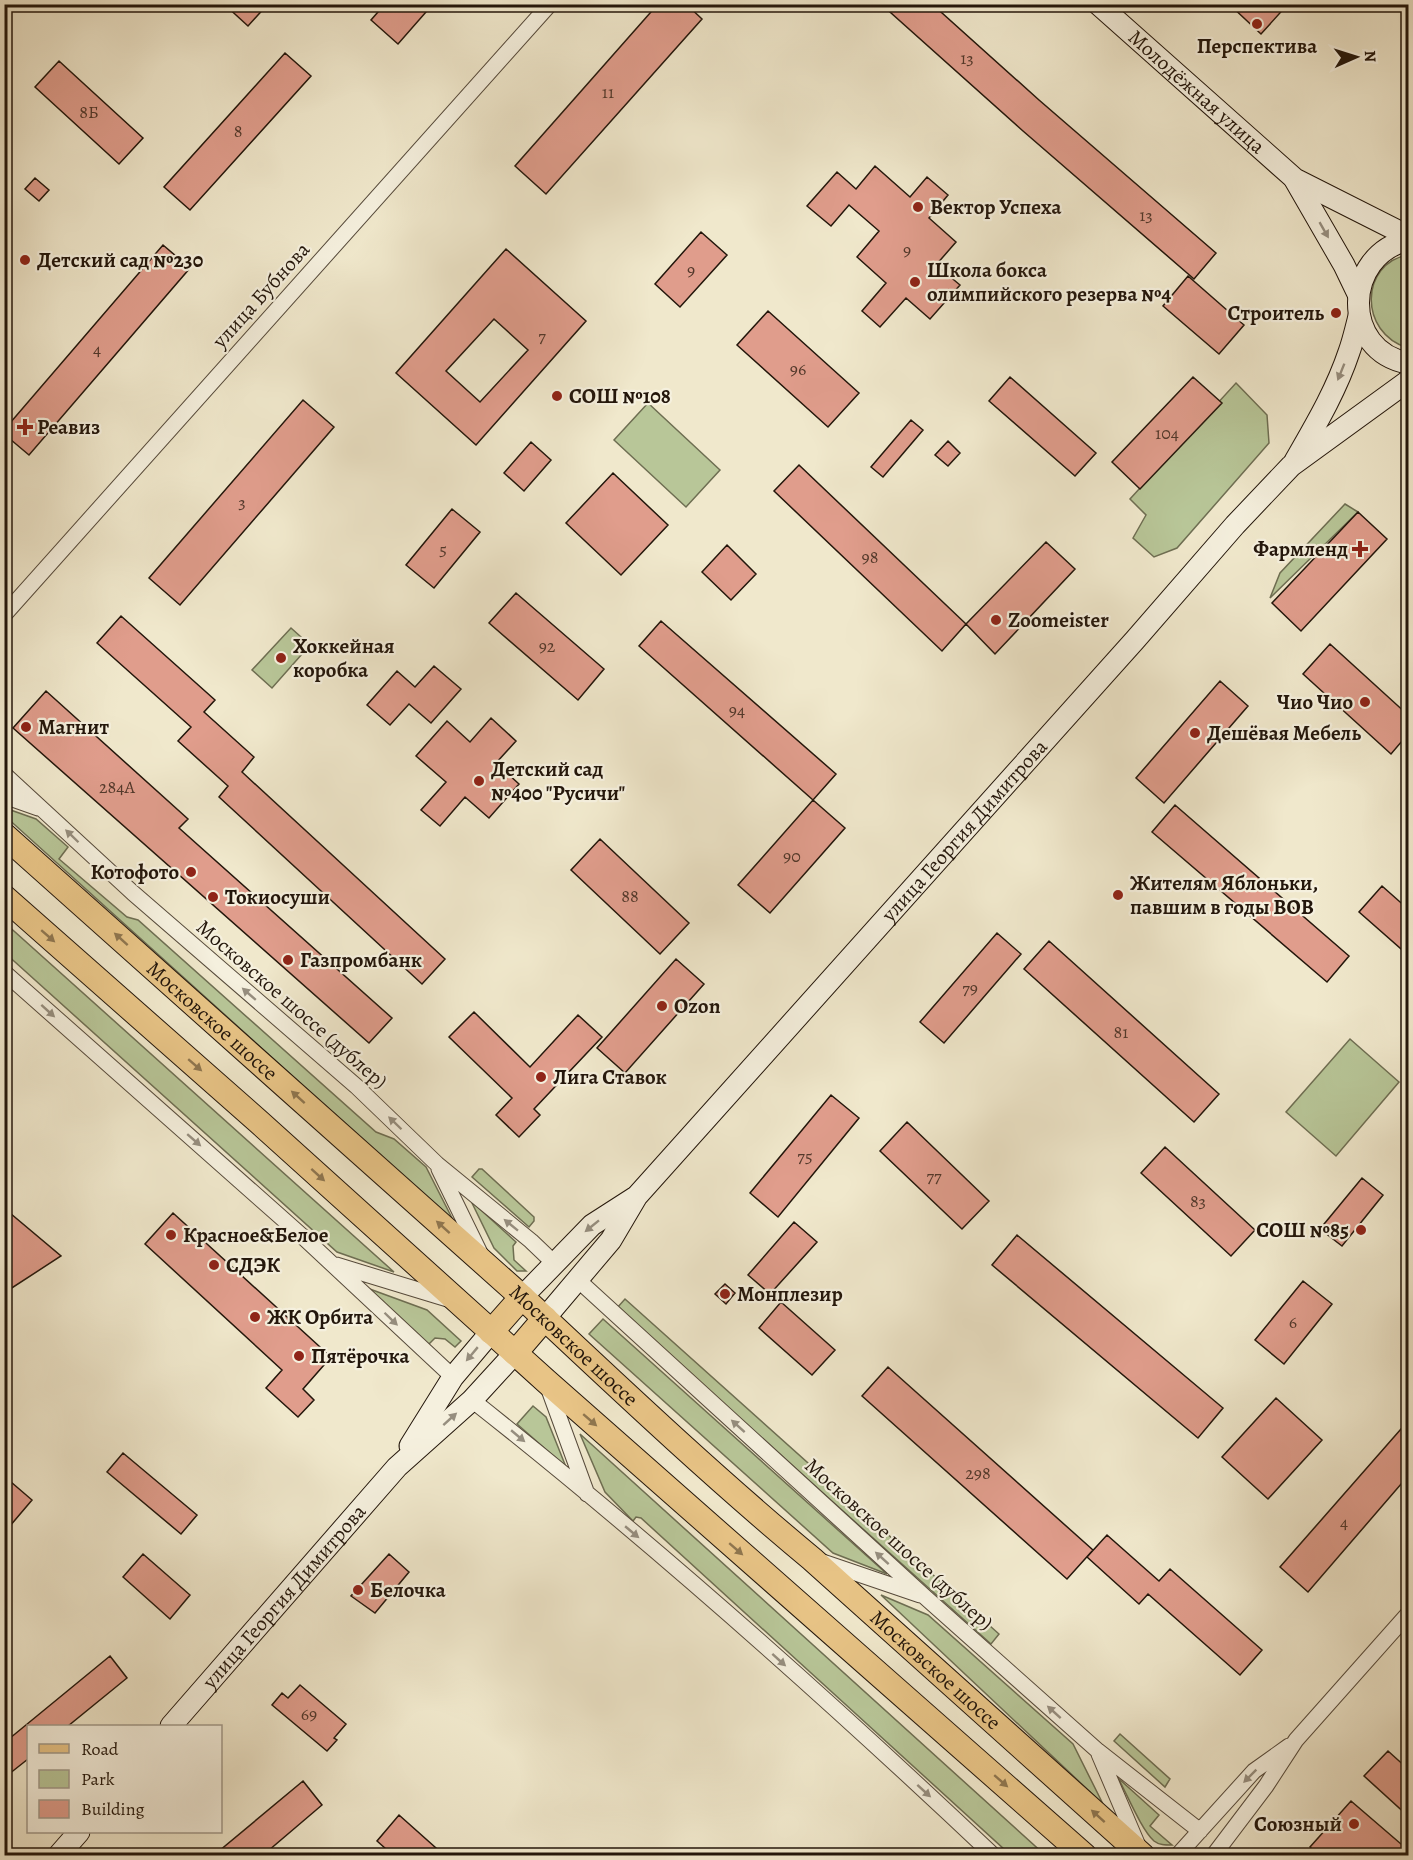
<svg xmlns="http://www.w3.org/2000/svg" width="1413" height="1860" viewBox="0 0 1413 1860" font-family="Alegreya,serif">
  <rect width="100%" height="100%" fill="#f0e8cc"/>
  <filter id="stains"><feTurbulence type="fractalNoise" baseFrequency=".00333" numOctaves="4"/><feColorMatrix values="0 0 0 0 .2 0 0 0 0 .09 0 0 0 0 .02 0 0 0 .5 -.17"/></filter>
  <radialGradient id="worn" r=".72"><stop offset=".6" stop-color="#630" stop-opacity="0"/><stop offset="1" stop-color="#630" stop-opacity=".3"/></radialGradient>
  <path fill="#b8c698" stroke="#6e6e52" stroke-width="1.5" d="M 1408,255 L 1408,348 C 1358,333 1360,263 1408,255 Z
    M 1236,383 L 1267,415 L 1269,443 L 1177,548 L 1154,557 L 1133,538 L 1146,515 L 1130,499 Z
    M 648,403 L 720,470 L 686,507 L 614,440 Z
    M 1345,504 L 1358,512 L 1270,598 L 1280,573 Z
    M 291,628 L 310,645 L 272,688 L 252,670 Z
    M 5,808 L 36,819 L 68,847 L 59,859 L 127,917 L 138,920 L 376,1132 L 394,1139 L 426,1167 L 454,1222 L 5,816 Z
    M 5,923 L 394,1272 L 337,1252 L 5,953 Z
    M 1350,1039 L 1399,1082 L 1336,1156 L 1286,1112 Z
    M 479,1169 L 482,1169 L 534,1217 L 534,1221 L 529,1227 L 472,1177 Z
    M 471,1201 L 516,1242 L 513,1246 L 514,1260 L 526,1271 L 517,1271 L 494,1248 Z
    M 367,1288 L 427,1310 L 461,1341 L 455,1347 L 445,1339 L 435,1338 L 428,1345 Z
    M 625,1299 L 999,1634 L 991,1644 L 617,1308 Z
    M 603,1319 L 887,1574 L 833,1553 L 589,1334 Z
    M 533,1406 L 546,1417 L 566,1467 L 517,1424 Z
    M 580,1434 L 1045,1855 L 1021,1855 L 1004,1849 L 641,1518 L 636,1517 L 633,1521 L 605,1492 Z
    M 881,1595 L 928,1615 L 1073,1744 L 1103,1804 Z
    M 1120,1734 L 1170,1779 L 1165,1787 L 1114,1741 Z
    M 1118,1778 L 1159,1815 L 1150,1826 L 1172,1845 C 1165,1845 1159,1845 1154,1841 C 1141,1829 1127,1794 1118,1778 Z"/>
  <path fill="#e09d8c" stroke="#23160b" stroke-width="1.5" fill-rule="evenodd" d="M 224,4 L 268,4 L 248,26 Z
    M 385,4 L 433,4 L 398,44 L 371,20 Z
    M 658,4 L 686,4 L 702,19 L 546,194 L 515,166 Z
    M 881,4 L 932,4 L 1039,100 L 1216,253 L 1194,279 L 1023,131 Z
    M 1229,4 L 1288,4 L 1261,34 Z
    M 285,53 L 311,76 L 190,210 L 164,187 Z
    M 59,61 L 143,138 L 119,164 L 35,87 Z
    M 875,166 L 910,197 L 927,177 L 948,195 L 929,218 L 956,242 L 936,265 L 960,285 L 930,319 L 906,298 L 880,327 L 862,311 L 886,283 L 857,257 L 879,231 L 849,205 L 831,226 L 807,206 L 837,172 L 856,189 Z
    M 35,178 L 49,190 L 39,201 L 25,189 Z
    M 701,232 L 727,255 L 680,307 L 655,284 Z
    M 163,245 L 190,268 L 29,455 L 4,434 L 4,430 Z
    M 506,249 L 586,321 L 476,445 L 396,373 ZM 494,319 L 528,350 L 480,402 L 446,371 Z
    M 1188,276 L 1244,325 L 1219,354 L 1163,306 Z
    M 768,311 L 859,393 L 828,427 L 737,345 Z
    M 1010,377 L 1096,453 L 1075,476 L 989,401 Z
    M 1193,377 L 1222,403 L 1140,489 L 1112,462 Z
    M 303,400 L 334,427 L 180,605 L 149,578 Z
    M 911,420 L 923,430 L 883,477 L 871,467 Z
    M 948,441 L 960,453 L 948,466 L 935,455 Z
    M 531,442 L 551,460 L 524,491 L 504,473 Z
    M 799,465 L 966,624 L 942,651 L 774,491 Z
    M 613,473 L 668,525 L 621,575 L 566,523 Z
    M 452,509 L 480,532 L 434,588 L 406,565 Z
    M 1358,512 L 1387,539 L 1301,631 L 1272,603 Z
    M 1046,542 L 1075,569 L 995,654 L 966,624 Z
    M 727,545 L 756,574 L 731,600 L 702,572 Z
    M 516,593 L 604,669 L 578,700 L 489,623 Z
    M 121,616 L 215,700 L 204,712 L 254,757 L 242,772 L 445,959 L 422,984 L 219,797 L 228,786 L 178,741 L 191,727 L 97,643 Z
    M 661,621 L 836,774 L 813,800 L 639,646 Z
    M 1330,644 L 1408,715 L 1408,734 L 1391,754 L 1303,674 Z
    M 434,666 L 461,689 L 431,723 L 409,704 L 390,725 L 367,705 L 397,671 L 415,687 Z
    M 1220,681 L 1248,706 L 1164,803 L 1136,778 Z
    M 46,691 L 188,819 L 179,828 L 392,1018 L 369,1043 L 13,728 Z
    M 491,718 L 516,741 L 496,763 L 519,784 L 489,818 L 465,797 L 440,826 L 421,810 L 446,782 L 416,756 L 447,721 L 470,742 Z
    M 813,800 L 845,828 L 770,913 L 738,885 Z
    M 1175,805 L 1349,956 L 1327,982 L 1152,832 Z
    M 600,839 L 689,923 L 660,954 L 571,870 Z
    M 1382,886 L 1408,909 L 1408,955 L 1359,912 Z
    M 997,933 L 1021,954 L 944,1043 L 920,1022 Z
    M 1049,941 L 1219,1094 L 1194,1122 L 1024,969 Z
    M 676,959 L 704,984 L 625,1073 L 597,1048 Z
    M 474,1012 L 530,1067 L 578,1015 L 602,1037 L 534,1109 L 540,1115 L 519,1137 L 496,1115 L 512,1098 L 449,1037 Z
    M 831,1095 L 859,1118 L 778,1217 L 750,1193 Z
    M 907,1122 L 989,1201 L 962,1229 L 880,1151 Z
    M 1165,1147 L 1255,1230 L 1231,1256 L 1141,1173 Z
    M 1362,1178 L 1383,1195 L 1342,1246 L 1320,1229 Z
    M 4,1208 L 61,1256 L 4,1293 Z
    M 173,1213 L 331,1357 L 303,1389 L 314,1400 L 298,1417 L 266,1388 L 282,1370 L 145,1244 Z
    M 794,1222 L 817,1242 L 770,1294 L 748,1275 Z
    M 1017,1235 L 1223,1408 L 1198,1438 L 992,1265 Z
    M 1303,1281 L 1332,1304 L 1284,1364 L 1255,1340 Z
    M 725,1284 L 735,1293 L 726,1304 L 715,1294 Z
    M 781,1302 L 835,1350 L 812,1375 L 759,1328 Z
    M 888,1367 L 1093,1550 L 1067,1579 L 862,1396 Z
    M 1276,1398 L 1322,1440 L 1268,1499 L 1222,1457 Z
    M 1408,1421 L 1408,1476 L 1308,1592 L 1280,1567 Z
    M 123,1453 L 197,1515 L 181,1534 L 107,1472 Z
    M 4,1476 L 32,1500 L 4,1533 Z
    M 1107,1535 L 1159,1581 L 1170,1569 L 1262,1650 L 1240,1675 L 1148,1594 L 1139,1604 L 1087,1557 Z
    M 143,1554 L 190,1595 L 170,1619 L 123,1577 Z
    M 389,1554 L 409,1572 L 375,1613 L 351,1596 Z
    M 110,1656 L 127,1678 L 68,1726 L 28,1726 L 28,1759 L 4,1778 L 4,1743 Z
    M 300,1685 L 346,1724 L 334,1738 L 337,1740 L 327,1751 L 272,1705 L 282,1693 L 288,1698 Z
    M 1388,1751 L 1408,1769 L 1408,1816 L 1364,1776 Z
    M 303,1781 L 322,1805 L 262,1856 L 213,1856 Z
    M 1351,1801 L 1408,1850 L 1408,1856 L 1319,1856 L 1310,1847 Z
    M 399,1815 L 445,1856 L 394,1856 L 377,1841 Z"/>
  <g fill="none" stroke-linecap="round" stroke-linejoin="round">
    <g stroke="#564a3b" stroke-width="17">
      <path id="street" d="M 4,615 L 550,4
        M 4,774 L 133,893 L 356,1086 L 437,1164 L 531,1241 L 554,1263
        M 4,796 L 38,808
        M 4,972 L 301,1235 L 453,1377
        M 439,1169 L 480,1253
        M 336,1265 L 451,1300
        M 578,1280 L 925,1597 L 1098,1751 L 1200,1831
        M 548,1387 L 587,1494
        M 472,1400 C 652,1542 827,1698 994,1856
        M 823,1562 L 920,1595
        M 1099,1754 L 1139,1848
        M 1177,1856 L 1254,1771 L 1289,1746
        M 1213,1856 L 1266,1786 L 1296,1740 L 1408,1614"/>
    </g>
    <g stroke="#23160b" stroke-width="23">
      <g id="secondary">
        <path id="s1" d="M 1098,4 L 1295,179 L 1408,236"/>
        <path d="M 1295,180 L 1344,265 L 1358,294"/>
        <path d="M 1408,240 C 1343,255 1341,351 1408,363"/>
        <path d="M 1295,461 C 1315,426 1336,391 1349,352 C 1353,341 1356,328 1359,316"/>
        <path d="M 522,1297 L 592,1225 L 634,1198"/>
        <path id="s2" d="M 545,1318 L 611,1240 L 637,1196 L 1135,640 L 1235,525 L 1291,466 L 1408,381"/>
        <path d="M 410,1446 L 453,1377 L 491,1332"/>
        <path id="s3" d="M 171,1726 L 397,1467 L 472,1400 L 515,1353"/>
        <path d="M 58,1856 L 79,1832"/>
      </g>
    </g>
    <g stroke="#23160b" stroke-width="26">
      <g id="primary">
        <path id="s4" d="M 4,835 L 522,1297 C 617,1386 712,1476 812,1559 L 1143,1856"/>
        <path d="M 4,897 L 259,1122 L 546,1381 L 1085,1856"/>
        <path d="M 491,1332 L 522,1297"/>
        <path d="M 515,1353 L 545,1318"/>
      </g>
    </g>
    <use href="#street" stroke="#f5f0de" stroke-width="15"/>
    <use href="#secondary" stroke="#f5f0de" stroke-width="21"/>
    <use href="#primary" stroke="#e8c486" stroke-width="24"/>
  </g>
  <defs><path id="oneway-solid" d="M-6-.8H1V-3.2L6.5 0L1 3.2V.8H-6Z" transform="scale(1.5)"/></defs>
  <g fill="#968e7f">
    <use href="#oneway-solid" transform="translate(1324 230) rotate(60)"/>
    <use href="#oneway-solid" transform="translate(1341 372) rotate(112)"/>
    <use href="#oneway-solid" transform="translate(72 836) rotate(-136)"/>
    <use href="#oneway-solid" transform="translate(249 994) rotate(-139)"/>
    <use href="#oneway-solid" transform="translate(48 1011) rotate(42)"/>
    <use href="#oneway-solid" transform="translate(395 1123) rotate(-136)"/>
    <use href="#oneway-solid" transform="translate(194 1140) rotate(41)"/>
    <use href="#oneway-solid" transform="translate(511 1225) rotate(-141)"/>
    <use href="#oneway-solid" transform="translate(592 1226) rotate(141)"/>
    <use href="#oneway-solid" transform="translate(391 1319) rotate(44)"/>
    <use href="#oneway-solid" transform="translate(472 1354) rotate(130)"/>
    <use href="#oneway-solid" transform="translate(450 1419) rotate(-42)"/>
    <use href="#oneway-solid" transform="translate(738 1426) rotate(-138)"/>
    <use href="#oneway-solid" transform="translate(518 1436) rotate(40)"/>
    <use href="#oneway-solid" transform="translate(632 1532) rotate(40)"/>
    <use href="#oneway-solid" transform="translate(882 1558) rotate(-138)"/>
    <use href="#oneway-solid" transform="translate(779 1660) rotate(42)"/>
    <use href="#oneway-solid" transform="translate(1054 1712) rotate(-138)"/>
    <use href="#oneway-solid" transform="translate(1250 1776) rotate(135)"/>
    <use href="#oneway-solid" transform="translate(924 1791) rotate(42)"/>
  </g>
  <g fill="#8f764f">
    <use href="#oneway-solid" transform="translate(48 936) rotate(41)"/>
    <use href="#oneway-solid" transform="translate(121 939) rotate(-138)"/>
    <use href="#oneway-solid" transform="translate(195 1065) rotate(41)"/>
    <use href="#oneway-solid" transform="translate(298 1097) rotate(-138)"/>
    <use href="#oneway-solid" transform="translate(318 1175) rotate(42)"/>
    <use href="#oneway-solid" transform="translate(443 1227) rotate(-138)"/>
    <use href="#oneway-solid" transform="translate(590 1420) rotate(41)"/>
    <use href="#oneway-solid" transform="translate(736 1549) rotate(41)"/>
    <use href="#oneway-solid" transform="translate(1001 1781) rotate(41)"/>
    <use href="#oneway-solid" transform="translate(1098 1816) rotate(-138)"/>
  </g>
  <g fill="#8f2418" stroke="#f5f0de" stroke-width="2">
    <circle cx="1257" cy="24" r="6"/>
    <circle cx="918" cy="207" r="6"/>
    <circle cx="25" cy="260" r="6"/>
    <circle cx="915" cy="282" r="6"/>
    <circle cx="1336" cy="313" r="6"/>
    <circle cx="557" cy="396" r="6"/>
    <path d="M22 418h6v6h6v6h-6v6h-6v-6h-6v-6h6z"/>
    <path d="M1357 540h6v6h6v6h-6v6h-6v-6h-6v-6h6z"/>
    <circle cx="996" cy="620" r="6"/>
    <circle cx="281" cy="658" r="6"/>
    <circle cx="1365" cy="702" r="6"/>
    <circle cx="26" cy="727" r="6"/>
    <circle cx="1195" cy="733" r="6"/>
    <circle cx="479" cy="781" r="6"/>
    <circle cx="191" cy="872" r="6"/>
    <circle cx="1118" cy="895" r="6"/>
    <circle cx="213" cy="897" r="6"/>
    <circle cx="288" cy="960" r="6"/>
    <circle cx="662" cy="1006" r="6"/>
    <circle cx="541" cy="1077" r="6"/>
    <circle cx="1361" cy="1230" r="6"/>
    <circle cx="171" cy="1235" r="6"/>
    <circle cx="214" cy="1265" r="6"/>
    <circle cx="725" cy="1294" r="6"/>
    <circle cx="255" cy="1317" r="6"/>
    <circle cx="299" cy="1356" r="6"/>
    <circle cx="358" cy="1590" r="6"/>
    <circle cx="1354" cy="1824" r="6"/>
  </g>
  <g text-anchor="middle" stroke-width="4.5" stroke-linejoin="round" paint-order="stroke">
    <g font-size="18" fill="#52382b">
      <text x="967" y="64">13</text>
      <text x="608" y="98">11</text>
      <text x="89" y="118">8Б</text>
      <text x="238" y="137">8</text>
      <text x="1146" y="221">13</text>
      <text x="907" y="256">9</text>
      <text x="691" y="276">9</text>
      <text x="542" y="342">7</text>
      <text x="97" y="355">4</text>
      <text x="798" y="375">96</text>
      <text x="1167" y="439">104</text>
      <text x="242" y="508">3</text>
      <text x="443" y="555">5</text>
      <text x="870" y="563">98</text>
      <text x="547" y="652">92</text>
      <text x="737" y="716">94</text>
      <text x="117" y="793">284А</text>
      <text x="792" y="862">90</text>
      <text x="630" y="902">88</text>
      <text x="970" y="994">79</text>
      <text x="1121" y="1038">81</text>
      <text x="805" y="1162">75</text>
      <text x="934" y="1182">77</text>
      <text x="1198" y="1207">83</text>
      <text x="1293" y="1328">6</text>
      <text x="978" y="1479">298</text>
      <text x="1344" y="1528">4</text>
      <text x="309" y="1720">69</text>
    </g>
    <g font-size="21" font-weight="bold" fill="#23160b" stroke="#f5f0de" text-anchor="start">
      <text x="1257" y="53" text-anchor="middle">Перспектива</text>
      <text x="930" y="214">Вектор Успеха</text>
      <text x="37" y="267">Детский сад №230</text>
      <text x="927" y="277">Школа бокса<tspan x="927" dy="24">олимпийского резерва №4</tspan></text>
      <text x="1324" y="320" text-anchor="end">Строитель</text>
      <text x="569" y="403">СОШ №108</text>
      <text x="37" y="434">Реавиз</text>
      <text x="1348" y="556" text-anchor="end">Фармленд</text>
      <text x="1008" y="627">Zoomeister</text>
      <text x="293" y="653">Хоккейная<tspan x="293" dy="24">коробка</tspan></text>
      <text x="1353" y="709" text-anchor="end">Чио Чио</text>
      <text x="38" y="734">Магнит</text>
      <text x="1207" y="740">Дешёвая Мебель</text>
      <text x="491" y="776">Детский сад<tspan x="491" dy="24">№400 "Русичи"</tspan></text>
      <text x="179" y="879" text-anchor="end">Котофото</text>
      <text x="1130" y="890">Жителям Яблоньки,<tspan x="1130" dy="24">павшим в годы ВОВ</tspan></text>
      <text x="225" y="904">Токиосуши</text>
      <text x="300" y="967">Газпромбанк</text>
      <text x="674" y="1013">Ozon</text>
      <text x="553" y="1084">Лига Ставок</text>
      <text x="1349" y="1237" text-anchor="end">СОШ №85</text>
      <text x="183" y="1242">Красное&amp;Белое</text>
      <text x="226" y="1272">СДЭК</text>
      <text x="737" y="1301">Монплезир</text>
      <text x="267" y="1324">ЖК Орбита</text>
      <text x="311" y="1363">Пятёрочка</text>
      <text x="370" y="1597">Белочка</text>
      <text x="1342" y="1831" text-anchor="end">Союзный</text>
    </g>
    <g font-size="21" fill="#23160b" stroke="#f5f0de">
      <text dy="7" stroke="none"><textPath href="#s1" startOffset="132">Молодёжная улица</textPath></text>
      <text transform="translate(261 295) rotate(-48)" y="7">улица Бубнова</text>
      <text dy="7" stroke="none"><textPath href="#s2" startOffset="644">улица Георгия Димитрова</textPath></text>
      <text transform="translate(292 1004) rotate(41)" y="7">Московское шоссе (дублер)</text>
      <text dy="7" stroke="none"><textPath href="#s4" startOffset="279">Московское шоссе</textPath></text>
      <text dy="7" stroke="none"><textPath href="#s4" startOffset="765">Московское шоссе</textPath></text>
      <text transform="translate(899 1544) rotate(42)" y="7">Московское шоссе (дублер)</text>
      <text dy="7" stroke="none"><textPath href="#s3" startOffset="172">улица Георгия Димитрова</textPath></text>
      <text dy="7" stroke="none"><textPath href="#s4" startOffset="1251">Московское шоссе</textPath></text>
    </g>
  </g>
  <rect width="1413" height="1860" fill="none" stroke="#f0e8cc" stroke-width="24"/>
  <rect x="6" y="6" width="1401" height="1848" fill="none" stroke="#23160b" stroke-width="3"/>
  <rect x="12" y="12" width="1389" height="1836" fill="none" stroke="#23160b" stroke-width="1.5"/>
  <rect x="27" y="1725" width="195" height="108" fill="#f5f0de" stroke="#a1998a" stroke-width="1.5"/>
  <rect x="39" y="1744" width="30" height="9" fill="#e8c486" stroke="#a1998a" stroke-width="1.5"/>
  <text x="81" y="1755" font-size="18" fill="#23160b">Road</text>
  <rect x="39" y="1770" width="30" height="18" fill="#b8c698" stroke="#a1998a" stroke-width="1.5"/>
  <text x="81" y="1785" font-size="18" fill="#23160b">Park</text>
  <rect x="39" y="1800" width="30" height="18" fill="#e09d8c" stroke="#a1998a" stroke-width="1.5"/>
  <text x="81" y="1815" font-size="18" fill="#23160b">Building</text>
  <g transform="translate(1356 57) rotate(87)" stroke="#f5f0de" stroke-width="4.5" paint-order="stroke">
  <path d="M0-4.5L10 22L0 15L-10 22Z" fill="#23160b"/>
  <text y="-9" font-size="16" font-weight="bold" text-anchor="middle" fill="#23160b">N</text>
  </g>
  <rect width="100%" height="100%" filter="url(#stains)"/>
  <rect width="100%" height="100%" fill="url(#worn)"/>
</svg>
